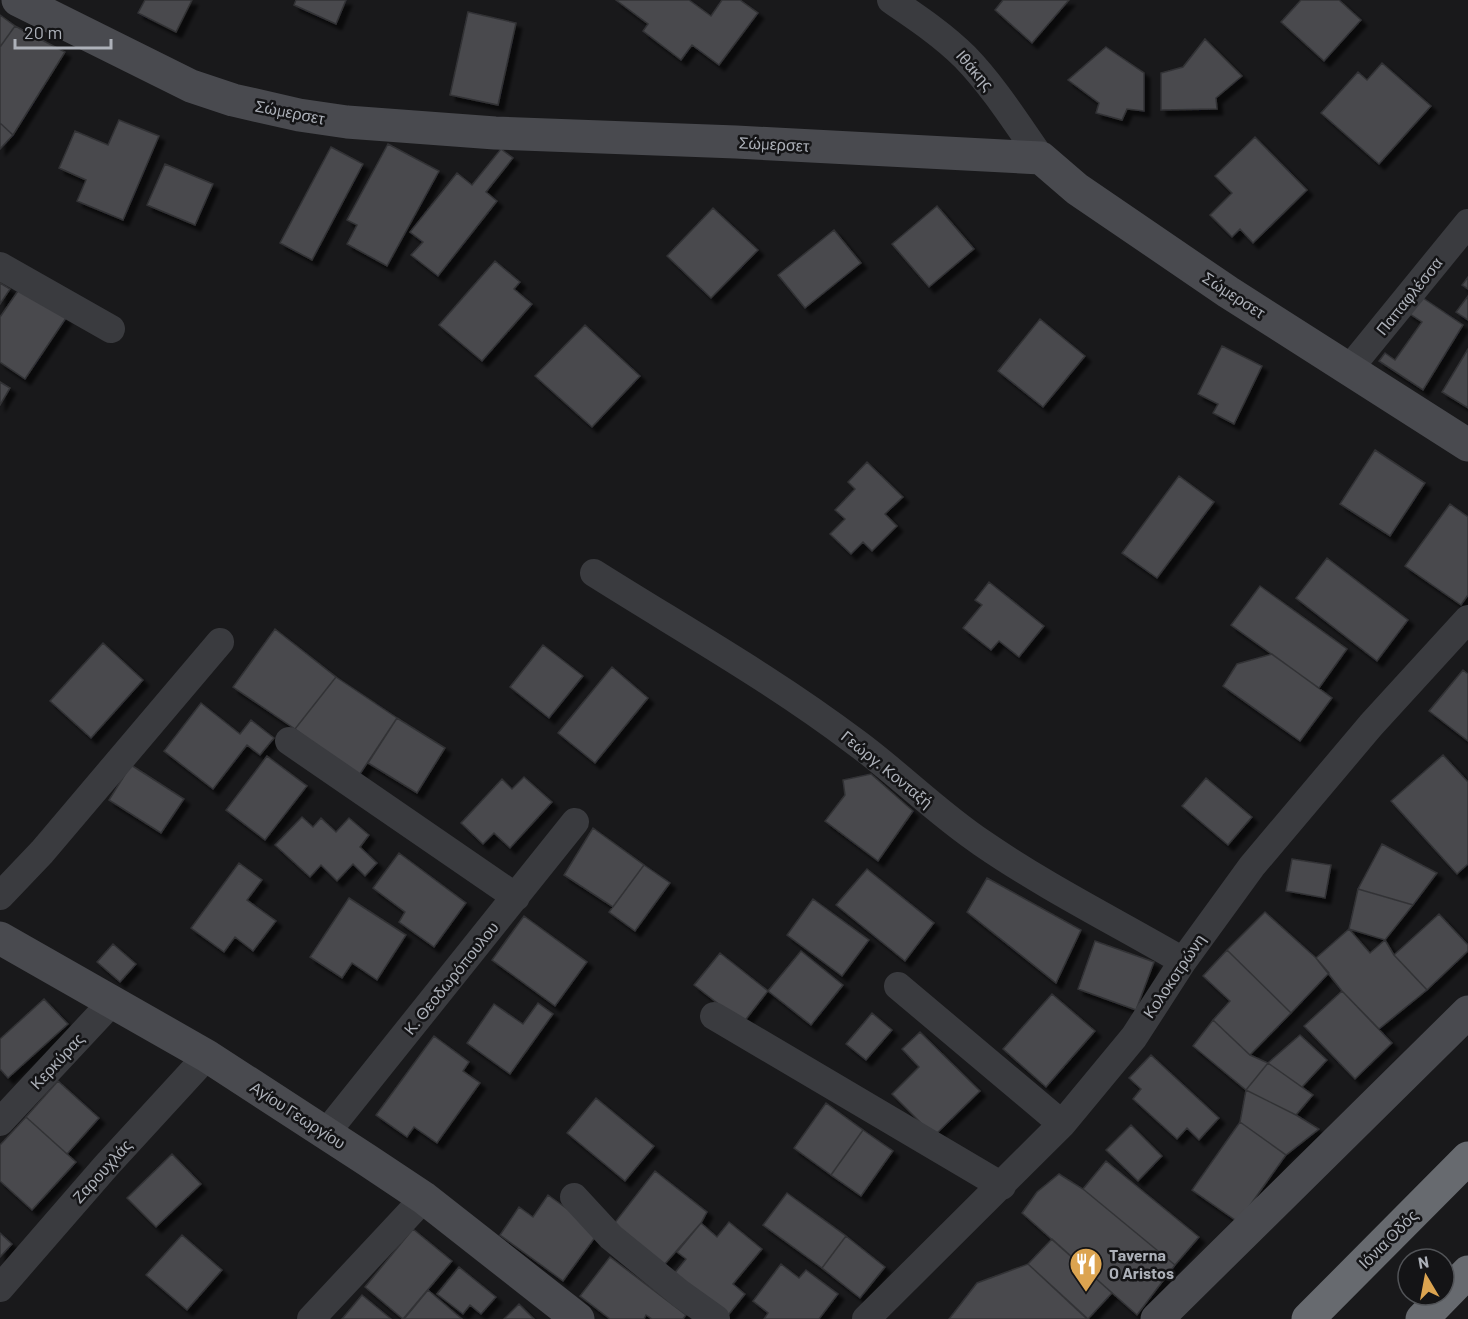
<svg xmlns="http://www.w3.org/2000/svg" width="1468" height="1319" viewBox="0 0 1468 1319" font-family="Barlow,sans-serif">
  <defs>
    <filter id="shadow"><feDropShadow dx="5.5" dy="5.5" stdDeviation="1.5" flood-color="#0009"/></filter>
  </defs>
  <rect width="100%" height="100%" fill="#19191b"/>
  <path fill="#48494d" stroke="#333336" stroke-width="1.5" filter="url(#shadow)" d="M 145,0 L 192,0 L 176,32 L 138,13 Z
    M 296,0 L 346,0 L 336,24 L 294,5 Z
    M 616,0 L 689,0 L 711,16 L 722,0 L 740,0 L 758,13 L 719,65 L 692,45 L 681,60 L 643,31 L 648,24 Z
    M 1003,0 L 1069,0 L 1032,43 L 995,10 Z
    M 1301,0 L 1339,0 L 1361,20 L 1324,61 L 1281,22 Z
    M 468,12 L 516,23 L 498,105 L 450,95 Z
    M 0,15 L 15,26 L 0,47 Z
    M 15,26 L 65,52 L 13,135 L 0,123 L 0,47 Z
    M 1205,39 L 1242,76 L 1216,98 L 1217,109 L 1161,110 L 1161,73 L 1183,67 Z
    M 1106,47 L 1144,73 L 1144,111 L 1127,109 L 1122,120 L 1096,113 L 1099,103 L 1068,80 Z
    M 1382,63 L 1431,106 L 1379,164 L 1321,113 L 1358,72 L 1367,80 Z
    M 119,120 L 159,136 L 123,220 L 77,201 L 86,180 L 59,168 L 75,131 L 108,145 Z
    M 0,123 L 13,135 L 0,149 Z
    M 1255,137 L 1307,190 L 1253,243 L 1240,229 L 1232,237 L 1210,215 L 1232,193 L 1215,176 Z
    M 388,144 L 439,171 L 387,266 L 347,244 L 357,225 L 347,220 Z
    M 331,147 L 363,164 L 312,260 L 280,243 Z
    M 501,149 L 513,158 L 486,192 L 497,201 L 438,276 L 411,255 L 423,242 L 410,232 L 457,173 L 472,185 Z
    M 165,164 L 213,184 L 195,225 L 147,205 Z
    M 937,206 L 974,249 L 929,287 L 892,244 Z
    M 713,208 L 758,250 L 711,298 L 667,256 Z
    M 834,230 L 861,263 L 805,308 L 778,275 Z
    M 495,261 L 520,282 L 514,289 L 532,304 L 482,361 L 439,325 Z
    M 1468,277 L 1468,289 L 1462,285 Z
    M 0,283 L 10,289 L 0,304 Z
    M 20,288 L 66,318 L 25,379 L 0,362 L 0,317 Z
    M 1420,296 L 1463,325 L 1423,390 L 1379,361 L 1385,353 L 1395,360 L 1422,322 L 1407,312 Z
    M 1468,296 L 1468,320 L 1456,312 Z
    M 1040,319 L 1085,356 L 1043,407 L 998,371 Z
    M 585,325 L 640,376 L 592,427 L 535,376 Z
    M 1222,346 L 1262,366 L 1234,424 L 1213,413 L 1218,404 L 1198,394 Z
    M 1468,349 L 1468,408 L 1442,392 Z
    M 0,382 L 10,388 L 0,405 Z
    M 1375,450 L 1425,483 L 1390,536 L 1340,504 Z
    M 867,462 L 903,497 L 885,514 L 897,526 L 872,551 L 863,542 L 851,554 L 830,534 L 845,519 L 835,510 L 855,489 L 848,482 Z
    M 1179,476 L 1214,502 L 1157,578 L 1122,553 Z
    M 1450,504 L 1468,517 L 1468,595 L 1461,605 L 1405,566 Z
    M 1327,558 L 1408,620 L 1377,661 L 1296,598 Z
    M 989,582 L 1044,626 L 1019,657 L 999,641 L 991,650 L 963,628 L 982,605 L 975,600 Z
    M 1260,586 L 1347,649 L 1319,688 L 1231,625 Z
    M 275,629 L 336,677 L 295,729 L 233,687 Z
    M 103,643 L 143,680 L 91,738 L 50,701 Z
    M 543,645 L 583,676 L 549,718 L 510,687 Z
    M 1272,654 L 1332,698 L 1300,741 L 1223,686 L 1237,664 Z
    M 612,667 L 648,698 L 595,763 L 558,733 Z
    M 1463,670 L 1468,674 L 1468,741 L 1429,711 Z
    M 336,677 L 397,718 L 358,777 L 295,729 Z
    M 201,703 L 240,734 L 251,720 L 274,738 L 260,755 L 247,745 L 213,789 L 164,751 Z
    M 397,718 L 445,748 L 417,793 L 368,763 Z
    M 1443,755 L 1468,782 L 1468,864 L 1457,874 L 1391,801 Z
    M 267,756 L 307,786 L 265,840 L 226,810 Z
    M 131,765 L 184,799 L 161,833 L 109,800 Z
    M 871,774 L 913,811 L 878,861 L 825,821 L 845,795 L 843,780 Z
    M 524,777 L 552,802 L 510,848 L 494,833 L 483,844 L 461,823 L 502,779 L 512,789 Z
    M 1206,778 L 1252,817 L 1228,845 L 1182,806 Z
    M 302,817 L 313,827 L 321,818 L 336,832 L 349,818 L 369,835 L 360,847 L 377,863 L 365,876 L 353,864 L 337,881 L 321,865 L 310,877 L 275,845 Z
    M 593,828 L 644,865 L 613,907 L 564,875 Z
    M 1382,844 L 1437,873 L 1413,905 L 1358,889 Z
    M 399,853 L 466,903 L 434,947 L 399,922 L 405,912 L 373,888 Z
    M 1292,859 L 1331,865 L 1325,898 L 1286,891 Z
    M 239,863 L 262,880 L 247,900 L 276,921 L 253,951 L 235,937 L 224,952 L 191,928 Z
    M 644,865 L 670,883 L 635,931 L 609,912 Z
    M 867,869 L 934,923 L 905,961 L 836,905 Z
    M 987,878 L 1081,930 L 1056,983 L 967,912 Z
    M 1358,889 L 1413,905 L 1385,940 L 1349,929 Z
    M 349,898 L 406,935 L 377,980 L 352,963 L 342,978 L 310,957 Z
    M 813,899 L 869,940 L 842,976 L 787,935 Z
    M 1265,912 L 1316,958 L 1329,973 L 1291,1013 L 1227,950 Z
    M 1439,914 L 1468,945 L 1468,951 L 1427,990 L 1394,955 Z
    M 524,916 L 587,962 L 555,1006 L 492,960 Z
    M 1349,929 L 1370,953 L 1385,940 L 1394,955 L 1427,990 L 1379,1029 L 1342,991 L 1316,958 Z
    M 1095,941 L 1154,962 L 1136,1010 L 1078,989 Z
    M 113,944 L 136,964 L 120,982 L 97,962 Z
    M 1227,950 L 1291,1013 L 1250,1055 L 1213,1020 L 1230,1001 L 1203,976 Z
    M 801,951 L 843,985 L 811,1025 L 768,991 Z
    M 720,953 L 768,991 L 743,1023 L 694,985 Z
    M 1342,991 L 1392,1043 L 1355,1079 L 1304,1026 Z
    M 1052,994 L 1095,1031 L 1046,1087 L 1003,1049 Z
    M 44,999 L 68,1024 L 8,1078 L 0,1069 L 0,1039 Z
    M 538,1003 L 553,1014 L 510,1074 L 467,1043 L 494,1004 L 523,1024 Z
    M 872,1013 L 892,1030 L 866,1060 L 846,1044 Z
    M 1213,1020 L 1250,1055 L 1268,1063 L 1246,1090 L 1193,1046 Z
    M 920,1032 L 980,1091 L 934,1136 L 892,1094 L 919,1067 L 902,1049 Z
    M 1300,1035 L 1327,1060 L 1302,1087 L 1268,1063 Z
    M 434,1036 L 469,1062 L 463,1071 L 480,1083 L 437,1143 L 414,1127 L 407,1137 L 376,1115 Z
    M 1151,1055 L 1219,1118 L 1199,1140 L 1187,1128 L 1177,1139 L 1133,1099 L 1141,1089 L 1129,1078 Z
    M 1268,1063 L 1313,1095 L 1296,1115 L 1246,1090 Z
    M 58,1081 L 99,1118 L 67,1154 L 26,1117 Z
    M 1246,1090 L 1296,1115 L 1319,1129 L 1286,1155 L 1240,1122 Z
    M 596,1098 L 654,1146 L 625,1181 L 567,1133 Z
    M 826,1103 L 863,1130 L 831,1175 L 794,1148 Z
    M 26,1117 L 76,1162 L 32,1210 L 0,1181 L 0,1145 Z
    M 1240,1122 L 1286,1155 L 1238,1222 L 1192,1190 Z
    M 1131,1125 L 1162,1156 L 1138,1181 L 1106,1150 Z
    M 863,1130 L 893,1151 L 861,1196 L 831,1175 Z
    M 172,1154 L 201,1184 L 156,1227 L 127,1198 Z
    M 1106,1161 L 1199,1237 L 1175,1265 L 1083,1189 Z
    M 655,1171 L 707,1212 L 701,1223 L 664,1265 L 613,1225 Z
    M 1059,1174 L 1083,1189 L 1175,1265 L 1137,1315 L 1022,1213 L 1037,1192 Z
    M 787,1193 L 846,1236 L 822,1268 L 763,1225 Z
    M 548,1195 L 599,1232 L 563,1281 L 500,1235 L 519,1207 L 533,1217 Z
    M 729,1222 L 762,1249 L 733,1284 L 745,1294 L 725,1319 L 673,1275 L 686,1259 L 677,1252 L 701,1223 L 717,1237 Z
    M 413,1229 L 452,1261 L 403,1319 L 365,1287 Z
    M 0,1233 L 12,1244 L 0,1257 Z
    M 182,1235 L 222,1270 L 187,1310 L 146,1275 Z
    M 846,1236 L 885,1267 L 860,1298 L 822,1268 Z
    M 1052,1239 L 1112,1293 L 1088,1319 L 1028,1264 Z
    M 610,1257 L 686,1315 L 683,1319 L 652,1319 L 646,1315 L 644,1319 L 610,1319 L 580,1296 Z
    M 781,1264 L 799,1278 L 806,1270 L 838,1294 L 819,1319 L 764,1319 L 768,1313 L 753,1301 Z
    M 1028,1264 L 1087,1319 L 949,1319 L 977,1283 Z
    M 459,1267 L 496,1297 L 481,1314 L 470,1305 L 463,1314 L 437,1294 Z
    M 428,1290 L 462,1319 L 404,1319 Z
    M 362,1295 L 391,1319 L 342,1319 Z
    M 519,1304 L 534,1319 L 504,1319 Z"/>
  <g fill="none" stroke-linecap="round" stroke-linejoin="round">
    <path stroke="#3a3b3f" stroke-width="28" d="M 891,0 C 916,17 943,35 965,57 C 994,87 1017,124 1041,158
      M 0,266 L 111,329
      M 1349,369 L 1468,223
      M 594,573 C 681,628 772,679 854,741 C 898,773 937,813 982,843 C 1046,887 1116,922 1183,961
      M 289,741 L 516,897
      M 0,896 L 42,852 L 220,642
      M 898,986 L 1062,1124
      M 714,1016 L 1002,1186
      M 0,1122 L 113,1001
      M 326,1133 L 575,822
      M 574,1197 L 611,1237 L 681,1294 L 716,1319
      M 0,1288 L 106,1166 L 207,1056
      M 311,1319 L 424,1198
      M 866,1319 L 1062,1124 L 1134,1037 L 1183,961 L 1252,866 L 1371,725 L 1468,619"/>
    <path stroke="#494a4f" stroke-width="33" d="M 18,0 L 191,86 L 233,100 L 299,115 L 347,122 L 495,133 L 736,142 L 1041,158 L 1077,189 L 1228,292 L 1468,445
      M 0,938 L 207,1056 L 367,1160 L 424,1198 L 578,1319
      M 1157,1319 L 1468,1012"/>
    <path stroke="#676a6f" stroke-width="33" d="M 1308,1319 L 1468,1158
      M 1422,1319 L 1468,1272"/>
  </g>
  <defs>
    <g id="restaurant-pin" transform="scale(1.725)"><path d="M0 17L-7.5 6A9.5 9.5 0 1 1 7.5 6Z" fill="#dca450" stroke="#141416"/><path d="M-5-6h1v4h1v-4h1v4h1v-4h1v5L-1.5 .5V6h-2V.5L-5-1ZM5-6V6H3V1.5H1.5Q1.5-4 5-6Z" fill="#fff"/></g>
  </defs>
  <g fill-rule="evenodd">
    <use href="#restaurant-pin" x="1086" y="1264"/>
  </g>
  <g text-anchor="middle" stroke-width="5" stroke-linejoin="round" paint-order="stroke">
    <g font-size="16" fill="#adb1b9" stroke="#141416">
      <text transform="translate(975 70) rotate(49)" y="6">Ιθάκης</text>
      <text transform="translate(290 112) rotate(11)" y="6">Σώμερσετ</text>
      <text transform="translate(774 144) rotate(3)" y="6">Σώμερσετ</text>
      <text transform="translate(1234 295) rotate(33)" y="6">Σώμερσετ</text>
      <text transform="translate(1409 296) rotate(-51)" y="6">Παπαφλέσσα</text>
      <text transform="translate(887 769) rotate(39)" y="6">Γεώργ. Κονταξή</text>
      <text transform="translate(1174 976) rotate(-56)" y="6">Κολοκοτρώνη</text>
      <text transform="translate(451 978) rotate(-51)" y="6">Κ. Θεοδωρόπουλου</text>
      <text transform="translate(57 1061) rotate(-47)" y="6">Κερκύρας</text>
      <text transform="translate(298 1115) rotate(33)" y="6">Αγίου Γεωργίου</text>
      <text transform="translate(102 1171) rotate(-48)" y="6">Ζαρουχλάς</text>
      <text transform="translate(1388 1239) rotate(-45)" y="6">Ιόνια Οδός</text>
    </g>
    <g font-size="16" font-weight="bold" fill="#adb1b9" stroke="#141416" text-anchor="start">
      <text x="1109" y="1261">Taverna<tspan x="1109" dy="18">O Aristos</tspan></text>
    </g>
  </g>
  <g transform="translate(1426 1277) rotate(350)"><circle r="28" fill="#141416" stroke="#515357" stroke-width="1.5"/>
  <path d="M0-4.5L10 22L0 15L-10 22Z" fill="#dca450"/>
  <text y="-9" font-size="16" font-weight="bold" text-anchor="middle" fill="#adb1b9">N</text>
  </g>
  <path d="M15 39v9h96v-9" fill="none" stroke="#adb1b9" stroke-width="3"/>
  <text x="24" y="39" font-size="18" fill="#adb1b9" stroke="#141416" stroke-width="4.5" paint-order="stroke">20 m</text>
</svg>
